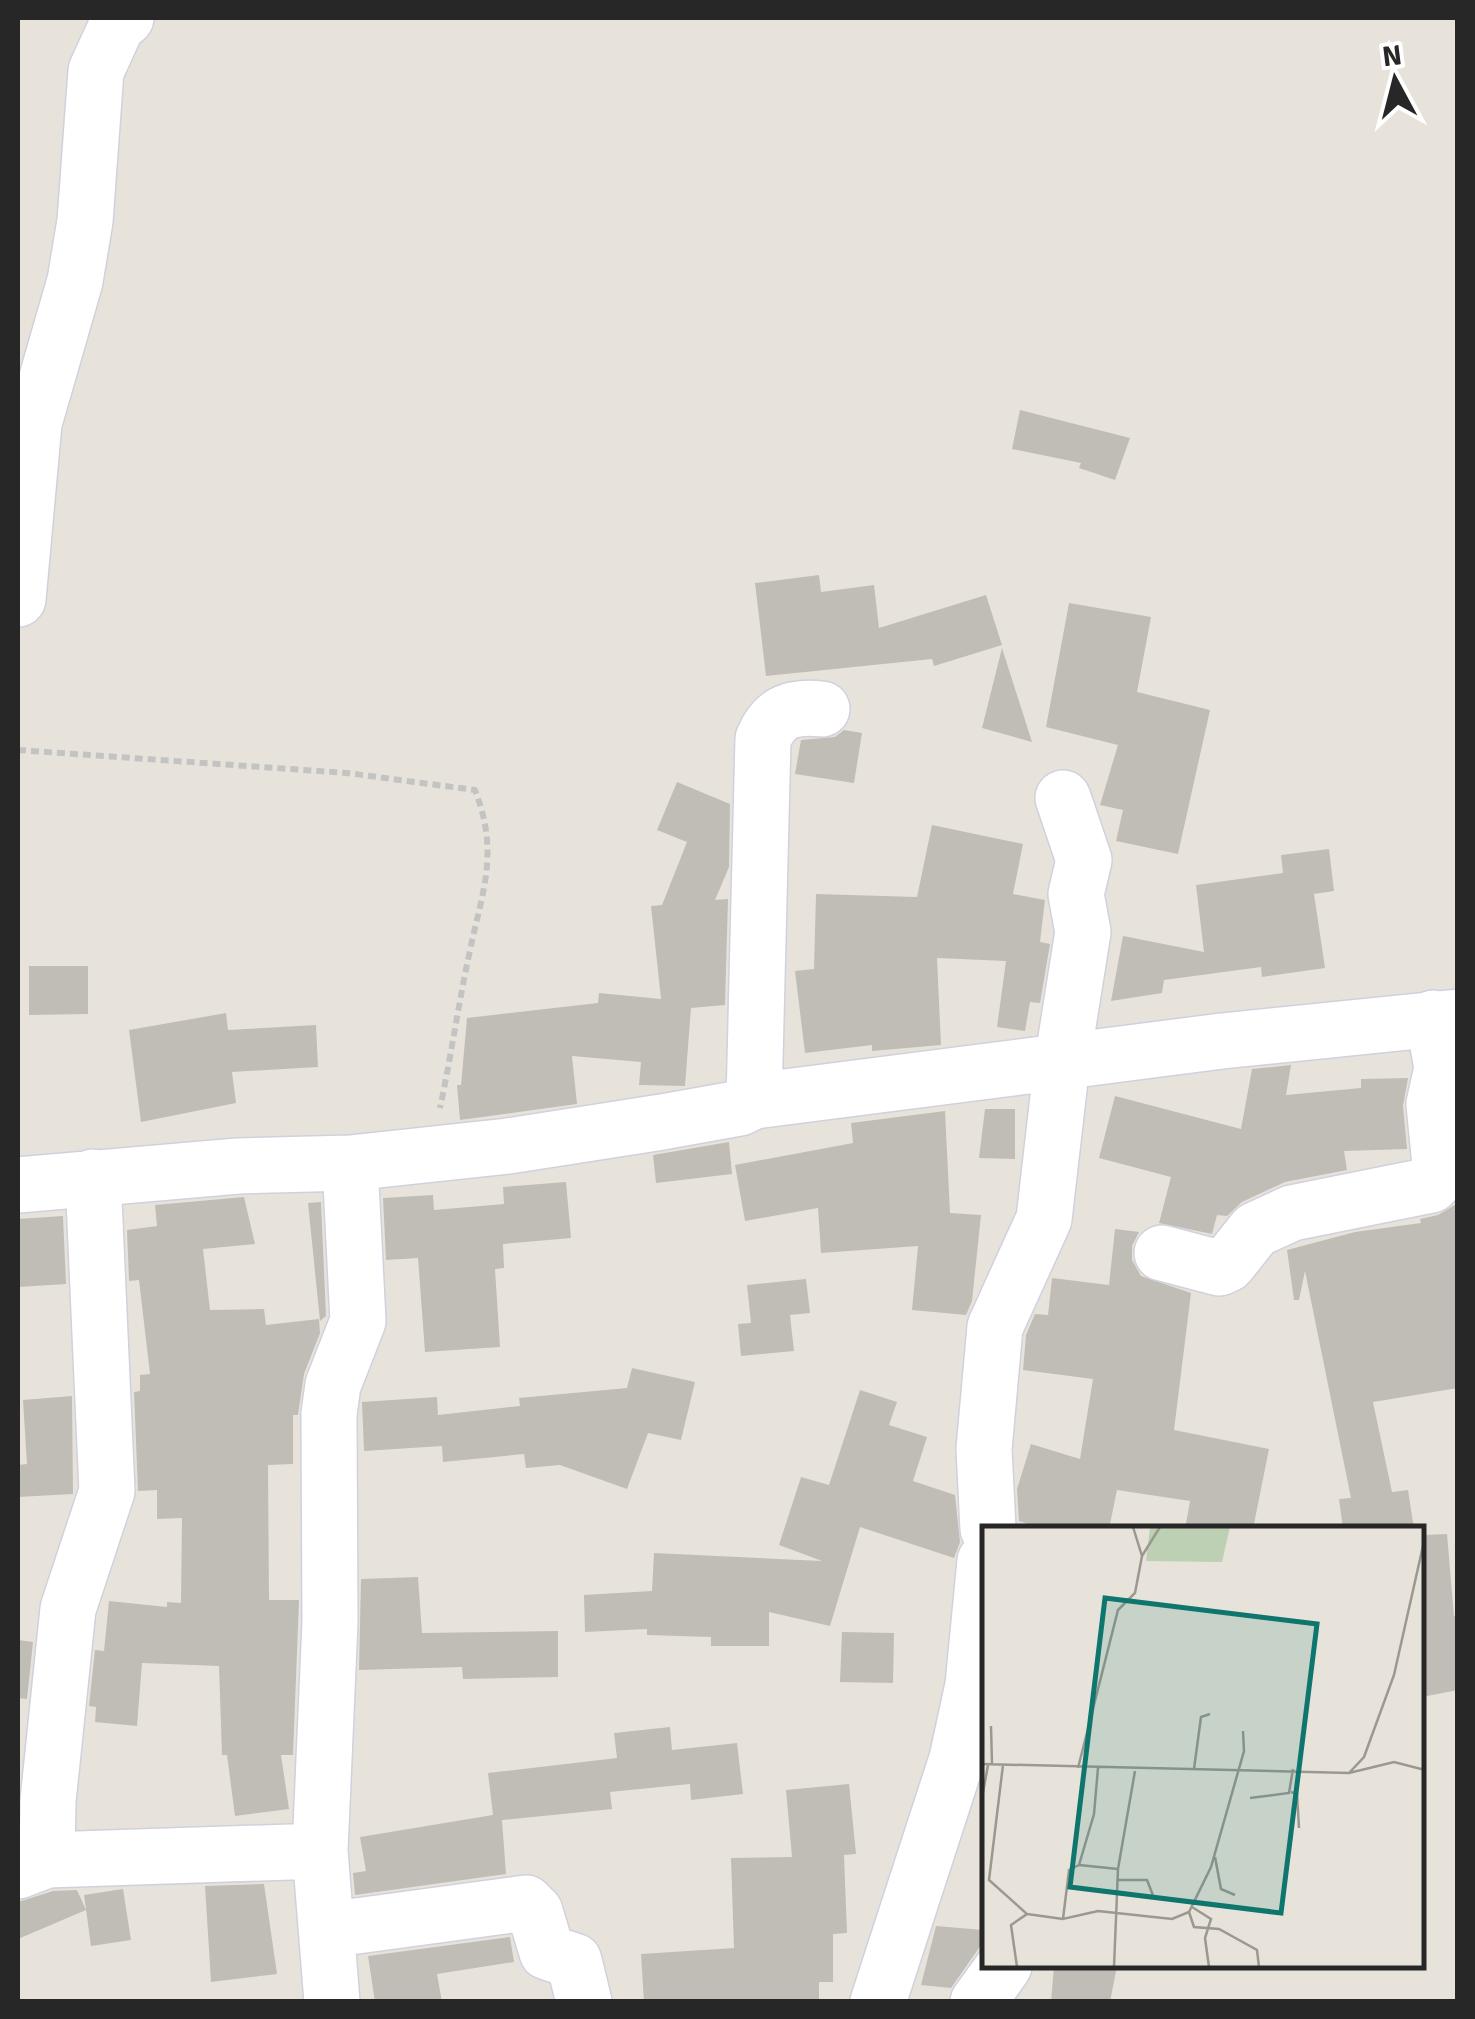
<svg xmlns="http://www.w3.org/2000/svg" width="1475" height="2019" viewBox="0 0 1475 2019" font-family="Signika,sans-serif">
  <rect width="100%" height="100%" fill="#e8e3da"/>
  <path fill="#c0bdb7" d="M 1020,410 L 1130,438 L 1115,480 L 1079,468 L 1081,463 L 1012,449 Z
    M 819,575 L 821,592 L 874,585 L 879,628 L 986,595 L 1002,645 L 934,666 L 932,659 L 766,676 L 755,583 Z
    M 1069,603 L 1151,617 L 1137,692 L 1210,710 L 1178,854 L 1116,841 L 1123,810 L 1100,805 L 1118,745 L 1046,727 Z
    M 1002,648 L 1032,742 L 982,728 Z
    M 844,730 L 862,733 L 854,783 L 795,774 L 801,740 L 835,737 Z
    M 677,782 L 730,804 L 729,867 L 715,900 L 728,899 L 725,1005 L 691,1008 L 685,1086 L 639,1085 L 641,1062 L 572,1056 L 577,1104 L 460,1120 L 457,1085 L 461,1085 L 467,1018 L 598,1003 L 599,993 L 661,999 L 651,906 L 662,905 L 687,842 L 657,830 Z
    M 932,825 L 1023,844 L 1013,894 L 1045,900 L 1040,942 L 1050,944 L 1040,1003 L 1030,1002 L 1025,1031 L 997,1027 L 1006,961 L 937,958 L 941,1045 L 872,1051 L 872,1045 L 805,1053 L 795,971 L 814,969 L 816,894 L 917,897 Z
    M 1329,849 L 1334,891 L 1314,894 L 1325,968 L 1262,977 L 1261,967 L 1164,980 L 1162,993 L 1111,1001 L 1123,936 L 1204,952 L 1196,885 L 1283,873 L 1281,855 Z
    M 29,966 L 88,966 L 88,1014 L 29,1015 Z
    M 226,1013 L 228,1030 L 316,1025 L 318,1067 L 232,1072 L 236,1103 L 141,1122 L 129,1030 Z
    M 1291,1065 L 1286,1095 L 1361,1088 L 1361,1079 L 1408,1078 L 1403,1106 L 1407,1149 L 1344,1151 L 1347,1170 L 1285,1182 L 1242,1202 L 1227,1216 L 1217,1215 L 1212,1234 L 1159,1223 L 1171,1177 L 1099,1158 L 1115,1096 L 1241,1129 L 1252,1069 Z
    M 985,1109 L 1015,1109 L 1015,1159 L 979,1158 Z
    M 945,1111 L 950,1213 L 981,1215 L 972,1301 L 966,1315 L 912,1310 L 918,1246 L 821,1253 L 818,1208 L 745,1221 L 735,1165 L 853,1143 L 851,1123 Z
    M 729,1142 L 732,1174 L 656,1183 L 653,1155 Z
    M 566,1182 L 571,1238 L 503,1244 L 504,1268 L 495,1269 L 500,1347 L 425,1352 L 418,1258 L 386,1260 L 383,1198 L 433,1195 L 434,1210 L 504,1204 L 503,1187 Z
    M 244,1197 L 255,1244 L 203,1249 L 210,1310 L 264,1309 L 266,1325 L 319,1319 L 320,1333 L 304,1374 L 298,1415 L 293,1415 L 293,1464 L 268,1465 L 269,1600 L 299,1600 L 293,1755 L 281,1755 L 289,1809 L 235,1816 L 227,1755 L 222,1755 L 219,1666 L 142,1663 L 137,1726 L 95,1722 L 96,1707 L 89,1706 L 95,1650 L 104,1651 L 109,1601 L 167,1607 L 167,1602 L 181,1603 L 182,1518 L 157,1519 L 157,1490 L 138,1491 L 134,1392 L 140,1391 L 140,1375 L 150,1374 L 139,1280 L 129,1281 L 127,1230 L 157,1226 L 155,1205 Z
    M 321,1202 L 326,1316 L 320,1321 L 308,1203 Z
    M 1458,1203 L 1458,1388 L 1373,1402 L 1392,1492 L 1408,1490 L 1414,1529 L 1343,1529 L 1339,1499 L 1351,1498 L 1305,1271 L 1299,1300 L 1294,1300 L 1287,1250 L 1355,1232 L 1421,1223 L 1420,1219 L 1438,1215 Z
    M 63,1216 L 66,1284 L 18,1287 L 18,1219 Z
    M 1115,1229 L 1139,1232 L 1132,1246 L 1132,1260 L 1141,1276 L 1191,1293 L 1174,1430 L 1269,1449 L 1253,1529 L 1185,1529 L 1190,1501 L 1117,1490 L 1109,1529 L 1044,1529 L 1019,1521 L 1017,1489 L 1031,1444 L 1080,1459 L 1093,1379 L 1023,1370 L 1026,1335 L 1035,1314 L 1048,1315 L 1052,1278 L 1109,1285 Z
    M 806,1279 L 810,1313 L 790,1315 L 794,1351 L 741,1356 L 738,1324 L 751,1323 L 747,1285 Z
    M 632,1368 L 695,1382 L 681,1440 L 648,1433 L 627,1489 L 560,1465 L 526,1468 L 524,1454 L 443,1462 L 442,1446 L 364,1451 L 362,1402 L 437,1397 L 438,1415 L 520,1406 L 519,1398 L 627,1388 Z
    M 860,1390 L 897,1402 L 889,1425 L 927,1437 L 913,1481 L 955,1495 L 960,1542 L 954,1558 L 860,1527 L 830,1626 L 769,1612 L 769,1646 L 711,1646 L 711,1637 L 647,1635 L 647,1629 L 585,1632 L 584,1595 L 652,1591 L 654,1553 L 822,1561 L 779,1545 L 801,1477 L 829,1485 Z
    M 72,1396 L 73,1494 L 18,1497 L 18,1465 L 27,1464 L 23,1400 Z
    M 1447,1534 L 1454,1616 L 1458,1616 L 1458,1690 L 1422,1697 L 1422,1535 Z
    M 418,1577 L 422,1633 L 558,1631 L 558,1677 L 463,1679 L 462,1667 L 359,1670 L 361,1579 Z
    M 842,1632 L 894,1633 L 893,1683 L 840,1682 Z
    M 18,1640 L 33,1642 L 27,1699 L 18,1698 Z
    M 670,1727 L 672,1750 L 737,1743 L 743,1794 L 691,1800 L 690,1784 L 610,1792 L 612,1809 L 502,1820 L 506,1874 L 355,1895 L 353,1873 L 366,1871 L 360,1837 L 493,1815 L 488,1773 L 617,1758 L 614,1733 Z
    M 849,1784 L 856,1854 L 844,1855 L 847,1933 L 833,1934 L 833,1982 L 819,1982 L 819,2002 L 644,2002 L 641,1954 L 734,1948 L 731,1858 L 792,1857 L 786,1790 Z
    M 264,1884 L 277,1974 L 211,1982 L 205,1886 Z
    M 123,1889 L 131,1940 L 91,1946 L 84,1895 Z
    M 77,1890 L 86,1910 L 18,1939 L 18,1902 L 53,1891 Z
    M 936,1926 L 983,1930 L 981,1945 L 951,1988 L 921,1985 Z
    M 510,1937 L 514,1962 L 437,1974 L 442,2002 L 375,2002 L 368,1956 Z
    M 1054,1966 L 1117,1966 L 1110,2002 L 1051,2002 Z"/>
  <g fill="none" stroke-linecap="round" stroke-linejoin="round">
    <g stroke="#d0d1de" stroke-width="58">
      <path id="minor" d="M 18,599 L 34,423 L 75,281 L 85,221 L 96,71 L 117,25 L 126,18
        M 754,1101 L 763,739 C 775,711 792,706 822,709
        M 18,1185 L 238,1166 L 350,1163 L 508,1146 L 662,1122 L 740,1108 L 754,1101 L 1222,1041 L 1458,1017
        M 1162,1253 L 1219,1268 L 1228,1264 L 1255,1230 L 1292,1213 L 1431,1185 L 1441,1175 L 1434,1104 L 1442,1068 L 1433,1018
        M 988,1529 L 984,1449 L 995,1327 L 1044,1219 L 1062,1063 L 1083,932 L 1076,894 L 1084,860 L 1063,798
        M 47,1860 L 320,1851
        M 18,1871 L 47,1860 L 48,1801 L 68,1609 L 107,1491 L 93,1177
        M 327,1930 L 526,1903 L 535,1912 L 547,1952 L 574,1961 L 584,2002
        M 332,2002 L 320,1851 L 330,1622 L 329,1414 L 333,1385 L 358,1321 L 350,1163
        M 878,2002 L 957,1759 L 973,1685 L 985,1561
        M 978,2002 L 1004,1966"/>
    </g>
    <path stroke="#c3c3c3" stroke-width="6" stroke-dasharray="8 5" stroke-linecap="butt" d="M 18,750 L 347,773 L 475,790 C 500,855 482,891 469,955 C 458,1006 451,1057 440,1108"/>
    <use href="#minor" stroke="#fff" stroke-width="55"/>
  </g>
  <g transform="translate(982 1526)">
    <rect width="442" height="442" fill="#e8e3da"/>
    <path d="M 168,1 L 248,1 L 240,36 L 164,35 Z" fill="#bed0b3"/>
    <path fill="none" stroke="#9b9892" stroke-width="2.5" d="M 160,30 L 178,1M 9,200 L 10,239M 0,238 L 367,247 L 412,236 L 443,244M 21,239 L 7,354 L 45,388 L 29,399 L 35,441M 96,242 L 136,84 L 153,67 L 160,30 L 151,1M 116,242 L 112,288 L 97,339 L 87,344 L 81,393 L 116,385 L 190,393 L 207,386 L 229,341 L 262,225 L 261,205M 212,243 L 219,191 L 228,188M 367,247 L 382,231 L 412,149 L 443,11M 309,266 L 315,268 L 317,302M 0,272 L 6,239M 268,272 L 307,267 L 311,243M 233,331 L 239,363 L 253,369M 97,339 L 136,343M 136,354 L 165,354 L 172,372M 210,381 L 229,393 L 223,412 L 227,441M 207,386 L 212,401 L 237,403 L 275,424 L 277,441M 45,388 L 81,393M 132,441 L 136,343 L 153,245"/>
    <path fill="#0f766e" fill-opacity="0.15" stroke="#0f766e" stroke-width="5" d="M 123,72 L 335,98 L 299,387 L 88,361 Z"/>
    <rect width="442" height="442" fill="none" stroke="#272727" stroke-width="5"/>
  </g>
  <rect width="1475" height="2019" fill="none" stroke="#272727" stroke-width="40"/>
  <g transform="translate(1395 80) rotate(353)" stroke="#ffffff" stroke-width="8" paint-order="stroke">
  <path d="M0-8L18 38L0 25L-18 38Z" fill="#272727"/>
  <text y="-15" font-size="28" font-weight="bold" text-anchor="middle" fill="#272727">N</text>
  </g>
</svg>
